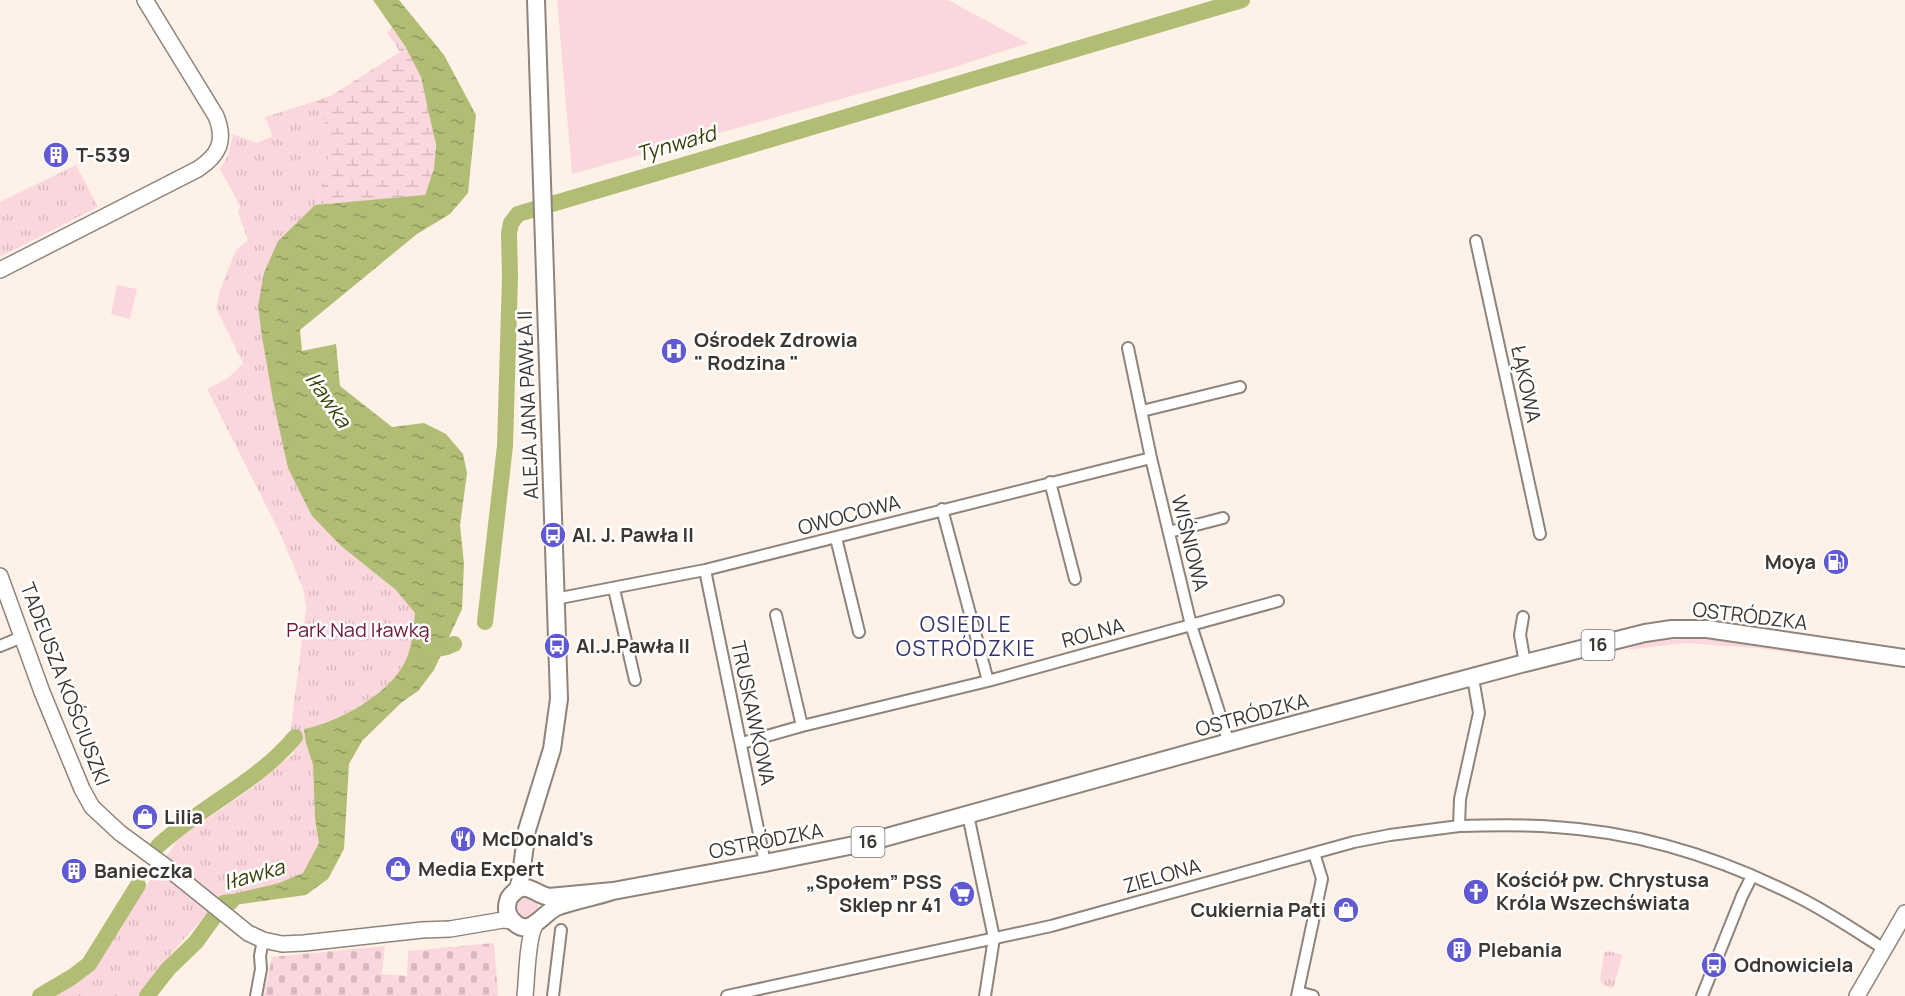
<svg xmlns="http://www.w3.org/2000/svg" width="1905" height="996" viewBox="0 0 1905 996" font-family="Manrope,sans-serif">
  <defs>
    <pattern id="wetland-marsh" width="20" height="14" patternUnits="userSpaceOnUse" patternTransform="scale(1.5)"><rect width="20" height="14" fill="#fad7dd"/><path d="M1 5h8M5 5V1M11 12h8M15 12V8" fill="none" stroke="#d7b9be"/></pattern>
    <pattern id="cemetery-stones" width="16" height="16" patternUnits="userSpaceOnUse" patternTransform="scale(1.5)"><rect width="16" height="16" fill="#fad7dd"/><path d="M2 7V4a2 2 0 0 1 4 0v3zM10 15v-3a2 2 0 0 1 4 0v3z" fill="#d7b9be"/></pattern>
    <pattern id="park-tufts" width="24" height="20" patternUnits="userSpaceOnUse" patternTransform="scale(1.5)"><rect width="24" height="20" fill="#fad7dd"/><path d="M3 7l-1-3M5 7V3M7 7l1-3M15 17l-1-3M17 17v-4M19 17l1-3" fill="none" stroke="#d7b9be"/></pattern>
    <pattern id="water-ripples" width="26" height="14" patternUnits="userSpaceOnUse" patternTransform="scale(1.5)"><rect width="26" height="14" fill="#b1bc74"/><path d="M2 4q2-2 4 0t4 0M15 11q2-2 4 0t4 0" fill="none" stroke="#919a60"/></pattern>
  </defs>
  <rect width="100%" height="100%" fill="#fef2e8"/>
  <path fill="#fad7dd" d="M 557,0 L 948,0 L 1028,43 L 952,68 L 572,174 Z
    M 117,285 L 137,289 L 130,319 L 111,314 Z
    M 1694,638 C 1731,640 1767,647 1804,653 C 1837,658 1871,660 1905,665 L 1905,668 L 1756,648 L 1686,643 L 1625,650 L 1646,642 Z
    M514 907a12 12 0 1 1 24 0a12 12 0 1 1-24 0Z"/>
  <path fill="url(#wetland-marsh)" d="M 392,28 C 403,43 414,59 421,77 C 429,100 439,145 434,169 C 432,178 428,187 425,196 L 315,205 L 327,170 L 330,138 L 316,101 L 332,95 L 400,52 L 387,32 Z"/>
  <path fill="url(#cemetery-stones)" d="M 494,943 L 498,996 L 264,996 L 272,957 L 385,946 L 382,974 L 407,976 L 408,951 Z"/>
  <path fill="url(#park-tufts)" d="M 316,101 L 330,138 L 327,170 L 315,205 L 278,241 L 265,273 L 258,306 L 268,373 L 312,516 L 341,546 L 396,590 L 415,613 C 413,630 412,649 404,664 C 387,695 339,721 305,729 L 306,743 L 313,765 L 315,819 L 319,843 L 303,873 L 279,883 L 233,894 L 220,899 L 170,955 L 141,996 L 50,996 L 94,964 L 178,839 L 253,787 L 294,753 L 291,728 L 306,608 L 303,588 L 279,531 L 207,389 L 228,378 L 243,363 L 216,308 L 220,290 L 236,250 L 248,240 L 238,213 L 240,206 L 220,169 L 228,156 L 233,134 L 257,143 L 273,136 L 265,117 Z
    M 76,165 L 98,207 L 0,257 L 0,202 Z
    M 1607,951 L 1620,954 L 1622,956 L 1614,986 L 1612,988 L 1603,985 L 1600,980 L 1604,953 Z"/>
  <path fill="url(#water-ripples)" d="M 373,0 L 399,0 L 444,55 L 476,115 L 468,193 L 450,214 L 417,234 L 300,330 L 302,351 L 336,344 L 340,386 L 392,427 L 424,423 L 446,434 L 463,454 L 467,473 L 460,525 L 464,564 L 462,609 L 434,670 L 418,691 L 402,702 L 362,741 L 349,764 L 344,849 L 328,879 L 306,895 L 227,906 L 220,899 L 233,894 L 279,883 L 303,873 L 319,843 L 315,819 L 313,765 L 306,743 L 304,729 C 339,722 387,695 404,664 C 412,649 413,629 415,613 L 396,590 L 341,546 L 312,516 L 288,468 L 273,400 L 262,337 L 258,306 L 264,273 L 278,241 L 315,205 L 425,195 L 434,169 L 436,145 L 421,77 L 405,46 Z"/>
  <g fill="none" stroke-linecap="round" stroke-linejoin="round">
    <path stroke="#b1bc74" stroke-width="16" d="M 485,622 L 505,446 L 510,277 L 509,233 L 511,223 L 518,214 L 1242,0
      M 428,651 L 447,647 L 454,644
      M 158,846 C 201,806 258,782 295,737
      M 40,996 L 72,977 L 89,964 L 138,885
      M 147,996 L 168,969 L 196,942 L 224,903 L 231,902"/>
    <g stroke="#8f847b" stroke-width="14">
      <path id="street" d="M 1476,241 L 1540,534
        M 1128,348 L 1151,458 L 1191,625 L 1229,743
        M 1142,411 L 1240,387
        M 1050,482 L 1075,579
        M 942,509 L 988,681
        M 1169,532 L 1223,518
        M 836,538 L 859,632
        M 705,570 L 765,863
        M 614,589 L 635,680
        M 555,599 L 705,570 L 1151,458
        M 776,615 L 802,726
        M 1523,617 L 1520,635 L 1525,663
        M 0,646 L 22,637
        M 742,743 L 802,726 L 988,681 L 1278,601
        M 968,815 L 994,938 L 985,996
        M 1459,826 C 1491,825 1523,824 1555,827 C 1639,832 1723,859 1798,897 C 1828,912 1856,931 1884,949
        M 1298,992 L 1313,996
        M 256,996 L 261,969 L 260,956 L 263,940
        M 553,996 L 561,930
        M 727,996 L 1051,926 L 1354,842 L 1390,835 L 1459,826 L 1460,799 L 1479,713 L 1473,678
        M 1297,996 L 1322,879 L 1314,853
        M 1702,996 L 1742,896 L 1752,876"/>
    </g>
    <g stroke="#8f847b" stroke-width="18">
      <path id="secondary" d="M 0,270 L 198,169 C 219,155 226,141 216,116 L 145,0
        M 0,576 L 42,692 L 82,789 L 92,807 L 120,833 L 165,866 L 248,933 L 263,940 L 282,944 L 304,943 L 422,930 L 450,929 L 503,920 L 512,921
        M 525,996 C 527,978 527,939 535,925
        M 1857,996 L 1905,913"/>
    </g>
    <g stroke="#8f847b" stroke-width="20">
      <path id="primary" d="M 517,890 L 520,882 L 527,830 L 552,749 L 559,699 L 536,0
        M 613,891 C 595,897 576,900 559,906 C 543,911 530,941 512,920 C 506,914 506,906 509,898 C 525,877 533,894 549,897 L 613,891 L 765,863 L 869,842 L 1251,736 L 1525,663 L 1645,633 L 1672,629 L 1707,629 L 1905,658"/>
    </g>
    <use href="#street" stroke="#fff" stroke-width="10"/>
    <use href="#secondary" stroke="#fff" stroke-width="15"/>
    <use href="#primary" stroke="#fff" stroke-width="16"/>
  </g>
  <defs>
    <g id="building-disc" transform="scale(1.35)"><circle r="9.5" fill="#6159d1" stroke="#fff"/><path d="M-4-6H4V6H1V3H-1V6H-4ZM-2.5-4.3h1.7v1.8h-1.7ZM.8-4.3h1.7v1.8H.8ZM-2.5-1h1.7V.8h-1.7ZM.8-1h1.7V.8H.8Z" fill="#fff"/></g>
    <g id="hospital-disc" transform="scale(1.35)"><circle r="9.5" fill="#6159d1" stroke="#fff"/><path d="M-5-5h3v3.5h4V-5h3V5h-3V1.5h-4V5h-3Z" fill="#fff"/></g>
    <g id="bus-disc" transform="scale(1.35)"><circle r="9.5" fill="#6159d1" stroke="#fff"/><path d="M-5-6H5V4H4V6H2V4H-2V6H-4V4H-5ZM-3.5-4V0h7V-4ZM-3.5 1.2v1.5H-2V1.2ZM2 1.2v1.5H3.5V1.2Z" fill="#fff"/></g>
    <g id="fuel-disc" transform="scale(1.35)"><circle r="9.5" fill="#6159d1" stroke="#fff"/><path d="M-5.5-6h7V0h2V4h1.3V-2.5L3-4.5l.8-.8L6-3V5H2.5V1h-1V6h-7ZM-4.2-4.7v3.2H.2V-4.7Z" fill="#fff"/></g>
    <g id="shop-disc" transform="scale(1.35)"><circle r="9.5" fill="#6159d1" stroke="#fff"/><path d="M-5-2.5h2.3a2.7 3.5 0 0 1 5.4 0H5L5.5 6h-11ZM-1.5-2.5h3a1.5 2.3 0 0 0-3 0Z" fill="#fff"/></g>
    <g id="restaurant-disc" transform="scale(1.35)"><circle r="9.5" fill="#6159d1" stroke="#fff"/><path d="M-5-6h1v4h1v-4h1v4h1v-4h1v5L-1.5 .5V6h-2V.5L-5-1ZM5-6V6H3V1.5H1.5Q1.5-4 5-6Z" fill="#fff"/></g>
    <g id="church-disc" transform="scale(1.35)"><circle r="9.5" fill="#6159d1" stroke="#fff"/><path d="M-1.2-6h2.4v3.5h3.3v2.4h-3.3V6h-2.4V-.1h-3.3v-2.4h3.3Z" fill="#fff"/></g>
    <g id="supermarket-disc" transform="scale(1.35)"><circle r="9.5" fill="#6159d1" stroke="#fff"/><path d="M-6-5.5h2.5l.6 2H6L4.5 2H-2.5L-4.4-4H-6ZM-1.5 3.2a1.3 1.3 0 1 0 .1 0ZM3 3.2a1.3 1.3 0 1 0 .1 0Z" fill="#fff"/></g>
  </defs>
  <g fill-rule="evenodd">
    <use href="#building-disc" x="56" y="155"/>
    <use href="#hospital-disc" x="674" y="351"/>
    <use href="#bus-disc" x="553" y="535"/>
    <use href="#fuel-disc" x="1836" y="562"/>
    <use href="#bus-disc" x="557" y="646"/>
    <use href="#shop-disc" x="145" y="817"/>
    <use href="#restaurant-disc" x="463" y="839"/>
    <use href="#shop-disc" x="398" y="869"/>
    <use href="#building-disc" x="74" y="871"/>
    <use href="#church-disc" x="1476" y="892"/>
    <use href="#supermarket-disc" x="962" y="894"/>
    <use href="#shop-disc" x="1346" y="910"/>
    <use href="#building-disc" x="1459" y="950"/>
    <use href="#bus-disc" x="1714" y="965"/>
  </g>
  <g text-anchor="middle" stroke-width="5" stroke-linejoin="round" paint-order="stroke">
    <g fill="#fff" stroke="#767370" stroke-width="1.5">
      <rect x="1581.5" y="630" width="33" height="30" rx="4.5"/>
      <rect x="851.5" y="827" width="33" height="30" rx="4.5"/>
    </g>
    <g font-size="18" font-weight="bold" fill="#3c3733">
      <text x="1598" y="651">16</text>
      <text x="868" y="848">16</text>
    </g>
    <g font-size="20" font-weight="bold" fill="#3c3733" stroke="#fff" text-anchor="start">
      <text x="76" y="162">T-539</text>
      <text x="694" y="347">Ośrodek Zdrowia<tspan x="694" dy="23">" Rodzina "</tspan></text>
      <text x="572" y="542">Al. J. Pawła II</text>
      <text x="1816" y="569" text-anchor="end">Moya</text>
      <text x="576" y="653">Al.J.Pawła II</text>
      <text x="164" y="824">Lilia</text>
      <text x="482" y="846">McDonald's</text>
      <text x="418" y="876">Media Expert</text>
      <text x="94" y="878">Banieczka</text>
      <text x="1496" y="887">Kościół pw. Chrystusa<tspan x="1496" dy="23">Króla Wszechświata</tspan></text>
      <text x="942" y="889" text-anchor="end">„Społem” PSS<tspan x="942" dy="23">Sklep nr 41</tspan></text>
      <text x="1326" y="917" text-anchor="end">Cukiernia Pati</text>
      <text x="1478" y="957">Plebania</text>
      <text x="1734" y="972">Odnowiciela</text>
    </g>
    <g font-size="20" fill="#3c3733" stroke="#fff">
      <text transform="translate(1526 384) rotate(78)" y="7">ŁĄKOWA</text>
      <text transform="translate(528 405) rotate(-92)" y="7">ALEJA JANA PAWŁA II</text>
      <text transform="translate(849 515) rotate(-15)" y="7">OWOCOWA</text>
      <text transform="translate(1190 543) rotate(76)" y="7">WIŚNIOWA</text>
      <text transform="translate(1750 616) rotate(7)" y="7">OSTRÓDZKA</text>
      <text transform="translate(1093 633) rotate(-15)" y="7">ROLNA</text>
      <text transform="translate(65 684) rotate(69)" y="7">TADEUSZA KOŚCIUSZKI</text>
      <text transform="translate(753 713) rotate(78)" y="7">TRUSKAWKOWA</text>
      <text transform="translate(1252 715) rotate(-15)" y="7">OSTRÓDZKA</text>
      <text transform="translate(766 841) rotate(-11)" y="7">OSTRÓDZKA</text>
      <text transform="translate(1162 876) rotate(-16)" y="7">ZIELONA</text>
    </g>
    <g font-size="20" fill="#711737" stroke="#fff">
      <text x="358" y="637">Park Nad Iławką</text>
    </g>
    <g font-size="21" font-style="italic" fill="#3a4008" stroke="#fff">
      <text transform="translate(676 144) rotate(-16)" y="7">Tynwałd</text>
      <text transform="translate(328 400) rotate(55)" y="7">Iławka</text>
      <text transform="translate(254 875) rotate(-16)" y="7">Iławka</text>
    </g>
    <g font-size="21" letter-spacing="1.5" fill="#34326d" stroke="#fff">
      <text x="966" y="632">OSIEDLE<tspan x="966" dy="24">OSTRÓDZKIE</tspan></text>
    </g>
  </g>
</svg>
